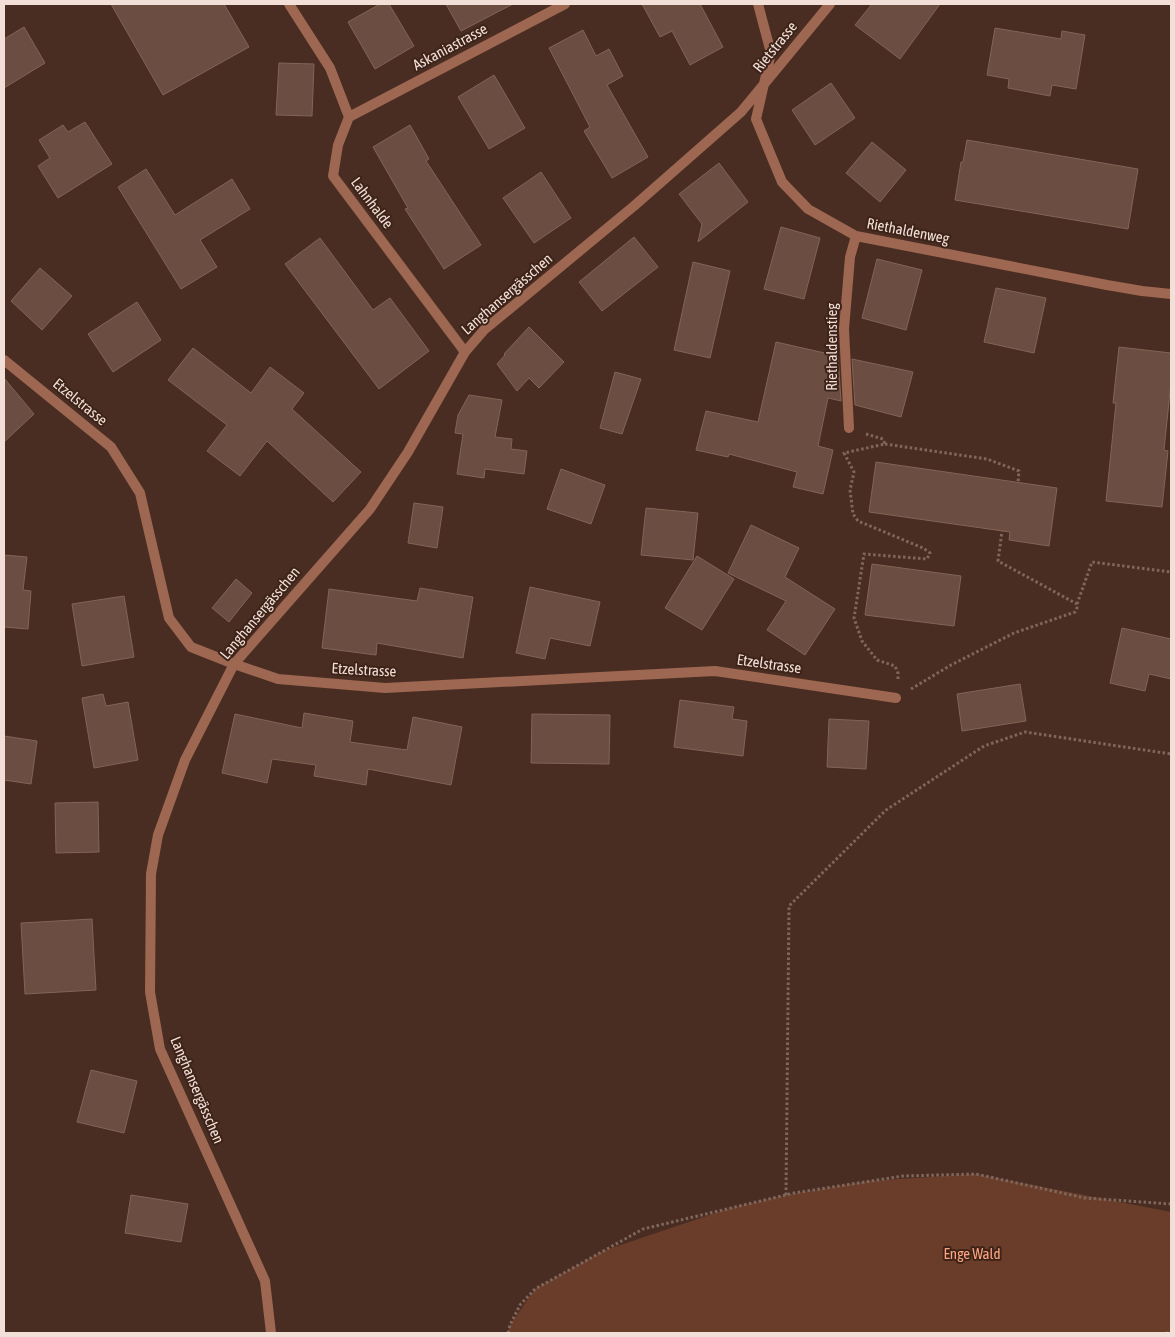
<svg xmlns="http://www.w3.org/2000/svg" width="1175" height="1337" viewBox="0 0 1175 1337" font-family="'Asap Condensed',sans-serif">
  <rect width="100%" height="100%" fill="#492d22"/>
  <path fill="#6a3d2a" d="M 976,1174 L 1171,1212 L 1171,1333 L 508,1333 L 510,1325 L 535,1289 L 603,1251 L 727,1209 L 786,1195 L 868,1181 Z"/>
  <path fill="#6b4d41" stroke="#836457" d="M 111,4 L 224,4 L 249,47 L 163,95 Z
    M 380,4 L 389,4 L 414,46 L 375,69 L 348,22 Z
    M 446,4 L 513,4 L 461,31 Z
    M 642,4 L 700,4 L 723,47 L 690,65 L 672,31 L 660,37 Z
    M 872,4 L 940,4 L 900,59 L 855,25 Z
    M 24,27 L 45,63 L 4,88 L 4,39 Z
    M 995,28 L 1061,39 L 1062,31 L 1085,35 L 1076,89 L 1052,85 L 1050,96 L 1008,88 L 1009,79 L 987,75 Z
    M 583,30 L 596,56 L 609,49 L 623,76 L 607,85 L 648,157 L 612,178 L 584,131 L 590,127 L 549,48 Z
    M 279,63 L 314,64 L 312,116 L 276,115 Z
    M 494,75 L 525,128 L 489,149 L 458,97 Z
    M 831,83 L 855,118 L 815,145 L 792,110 Z
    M 85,122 L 112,164 L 58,198 L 38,166 L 50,158 L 39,140 L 63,125 L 68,132 Z
    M 410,125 L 429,159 L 426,161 L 481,245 L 444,269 L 405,209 L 408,208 L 373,147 Z
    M 967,140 L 1138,169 L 1128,229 L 955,200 L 961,162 L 963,162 Z
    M 872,142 L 906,170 L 880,202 L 846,173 Z
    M 719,163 L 748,202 L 698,242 L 702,224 L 679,194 Z
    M 146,169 L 175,215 L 232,179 L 250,209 L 200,240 L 217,267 L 181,289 L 118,187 Z
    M 541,172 L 571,218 L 534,243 L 503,198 Z
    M 781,227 L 820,238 L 804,299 L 764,289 Z
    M 634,237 L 658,267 L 602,311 L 579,282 Z
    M 320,238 L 373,310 L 390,298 L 429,351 L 379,389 L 285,264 Z
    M 877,259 L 922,270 L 906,330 L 862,318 Z
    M 693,262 L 730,271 L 710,358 L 674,350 Z
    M 40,268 L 72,296 L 42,330 L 11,301 Z
    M 996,288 L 1046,298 L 1034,353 L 984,342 Z
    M 137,302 L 161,340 L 113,372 L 88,334 Z
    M 529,327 L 564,362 L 539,388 L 529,378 L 517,391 L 497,364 L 505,355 L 504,354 Z
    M 776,342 L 838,356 L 841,401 L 828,398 L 818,446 L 833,450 L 823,494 L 793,487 L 797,472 L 729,454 L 728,457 L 696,450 L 706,411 L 758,422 Z
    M 1119,347 L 1171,353 L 1171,382 L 1164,450 L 1168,451 L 1162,507 L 1106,501 L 1116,403 L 1113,403 Z
    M 193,348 L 251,393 L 270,367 L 304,393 L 292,409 L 361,472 L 333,502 L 267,441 L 240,476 L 207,451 L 227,425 L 168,380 Z
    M 852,359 L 913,372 L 901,417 L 855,405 Z
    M 615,372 L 641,379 L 622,434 L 600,428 Z
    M 4,378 L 34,414 L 4,442 Z
    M 469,395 L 502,400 L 495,437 L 512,439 L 511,449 L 527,451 L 524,474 L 485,469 L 484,478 L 457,474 L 463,434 L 455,433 L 458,415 Z
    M 876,462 L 1057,488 L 1049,546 L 1009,540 L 1010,532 L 869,512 Z
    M 561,469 L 605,485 L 591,524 L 547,509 Z
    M 414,503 L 443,507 L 437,548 L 408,543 Z
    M 646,508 L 698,513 L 693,560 L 641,555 Z
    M 751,525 L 799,548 L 785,577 L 835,609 L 805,655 L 767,630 L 786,601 L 728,573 Z
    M 4,555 L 27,557 L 23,590 L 31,591 L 28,629 L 4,627 Z
    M 697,556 L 734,579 L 702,630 L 665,608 Z
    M 872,564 L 961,576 L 954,626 L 865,615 Z
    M 236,579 L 252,593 L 229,622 L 212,608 Z
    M 530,587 L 600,602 L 590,646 L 550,638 L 545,659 L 516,653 Z
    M 420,588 L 473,597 L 463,658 L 377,643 L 376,655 L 322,648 L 329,589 L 417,601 Z
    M 124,596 L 134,657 L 82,666 L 72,604 Z
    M 1122,628 L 1171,639 L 1171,679 L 1149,674 L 1145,691 L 1110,683 Z
    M 1020,684 L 1026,721 L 962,731 L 957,694 Z
    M 103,694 L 106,706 L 128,702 L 138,760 L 94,768 L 82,698 Z
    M 680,700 L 734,707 L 732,719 L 747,721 L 743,756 L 674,747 Z
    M 304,713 L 353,721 L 350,742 L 407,750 L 413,717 L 462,727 L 451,785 L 368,769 L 366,785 L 314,776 L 316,765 L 272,759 L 267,783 L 222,773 L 235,714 L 302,728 Z
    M 532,714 L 610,715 L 609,764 L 531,763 Z
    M 829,719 L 869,721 L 866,769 L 827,767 Z
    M 4,736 L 37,741 L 31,784 L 4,780 Z
    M 98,802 L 99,852 L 56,853 L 55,803 Z
    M 92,919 L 96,990 L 25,994 L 21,923 Z
    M 91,1070 L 137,1081 L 124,1133 L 77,1122 Z
    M 131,1195 L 188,1204 L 181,1242 L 125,1233 Z"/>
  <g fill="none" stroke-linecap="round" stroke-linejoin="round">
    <path stroke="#7f675d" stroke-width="3" stroke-dasharray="2.5 2.5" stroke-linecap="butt" d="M 866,434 L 883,439 L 885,444 L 844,453 L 854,472 L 850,490 L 853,514 L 858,521 L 923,548 L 930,553 L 927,559 L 864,554 L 854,618 L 862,641 L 877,660 L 895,666 L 898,673 L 898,679
      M 885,444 L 987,459 L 1019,471 L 1018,483
      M 1077,604 L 1092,562 L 1171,572
      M 911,689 L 951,665 L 1014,633 L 1075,612 L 1077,608 L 1077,604 L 998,561 L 1002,531
      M 786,1195 L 789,906 L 886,810 L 984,746 L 1025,732 L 1171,754
      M 508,1333 L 510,1325 L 520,1305 L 535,1289 L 643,1229 L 794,1193 L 903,1176 L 976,1174 L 1085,1198 L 1171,1204
      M 1166,1333 L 1171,1333"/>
    <path stroke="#9e6751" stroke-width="10" d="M 289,4 L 330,68 L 349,117 L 338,145 L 333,176 L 465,352
      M 758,4 L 771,53 L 756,119 L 782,182 L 808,209 L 856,236 L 1107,285 L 1142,291 L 1171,294
      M 349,117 L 565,4
      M 4,360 L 111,447 L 140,493 L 169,618 L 191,647 L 234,664 L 278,679 L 385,688 L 715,671 L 896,698
      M 849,428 L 844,329 L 850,257 L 856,236
      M 271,1333 L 265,1281 L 160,1049 L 150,992 L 151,874 L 158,835 L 185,760 L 234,664 L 370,509 L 408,452 L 465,352 L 484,330 L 634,206 L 741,112 L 830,4"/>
  </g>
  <g text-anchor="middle" stroke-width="4" stroke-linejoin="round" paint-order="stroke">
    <g font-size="15" fill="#f1dfd8" stroke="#3e2318">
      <text transform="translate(450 47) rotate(-28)" y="5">Askaniastrasse</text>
      <text transform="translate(775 47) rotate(-51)" y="5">Rietstrasse</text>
      <text transform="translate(372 203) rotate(53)" y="5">Lahnhalde</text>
      <text transform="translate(908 231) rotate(11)" y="5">Riethaldenweg</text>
      <text transform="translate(507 294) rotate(-41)" y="5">Langhansergässchen</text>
      <text transform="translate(832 347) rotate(-90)" y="5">Riethaldenstieg</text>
      <text transform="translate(80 402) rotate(39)" y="5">Etzelstrasse</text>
      <text transform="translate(260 613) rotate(-50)" y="5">Langhansergässchen</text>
      <text transform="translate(769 664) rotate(8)" y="5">Etzelstrasse</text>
      <text transform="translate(364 670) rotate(3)" y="5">Etzelstrasse</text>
      <text transform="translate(197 1090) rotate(67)" y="5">Langhansergässchen</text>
    </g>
    <g font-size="15" fill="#fda582" stroke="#3e2318">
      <text x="972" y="1259">Enge Wald</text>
    </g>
  </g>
  <rect width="1175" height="1337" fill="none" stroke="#f1dfd8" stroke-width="10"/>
</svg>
